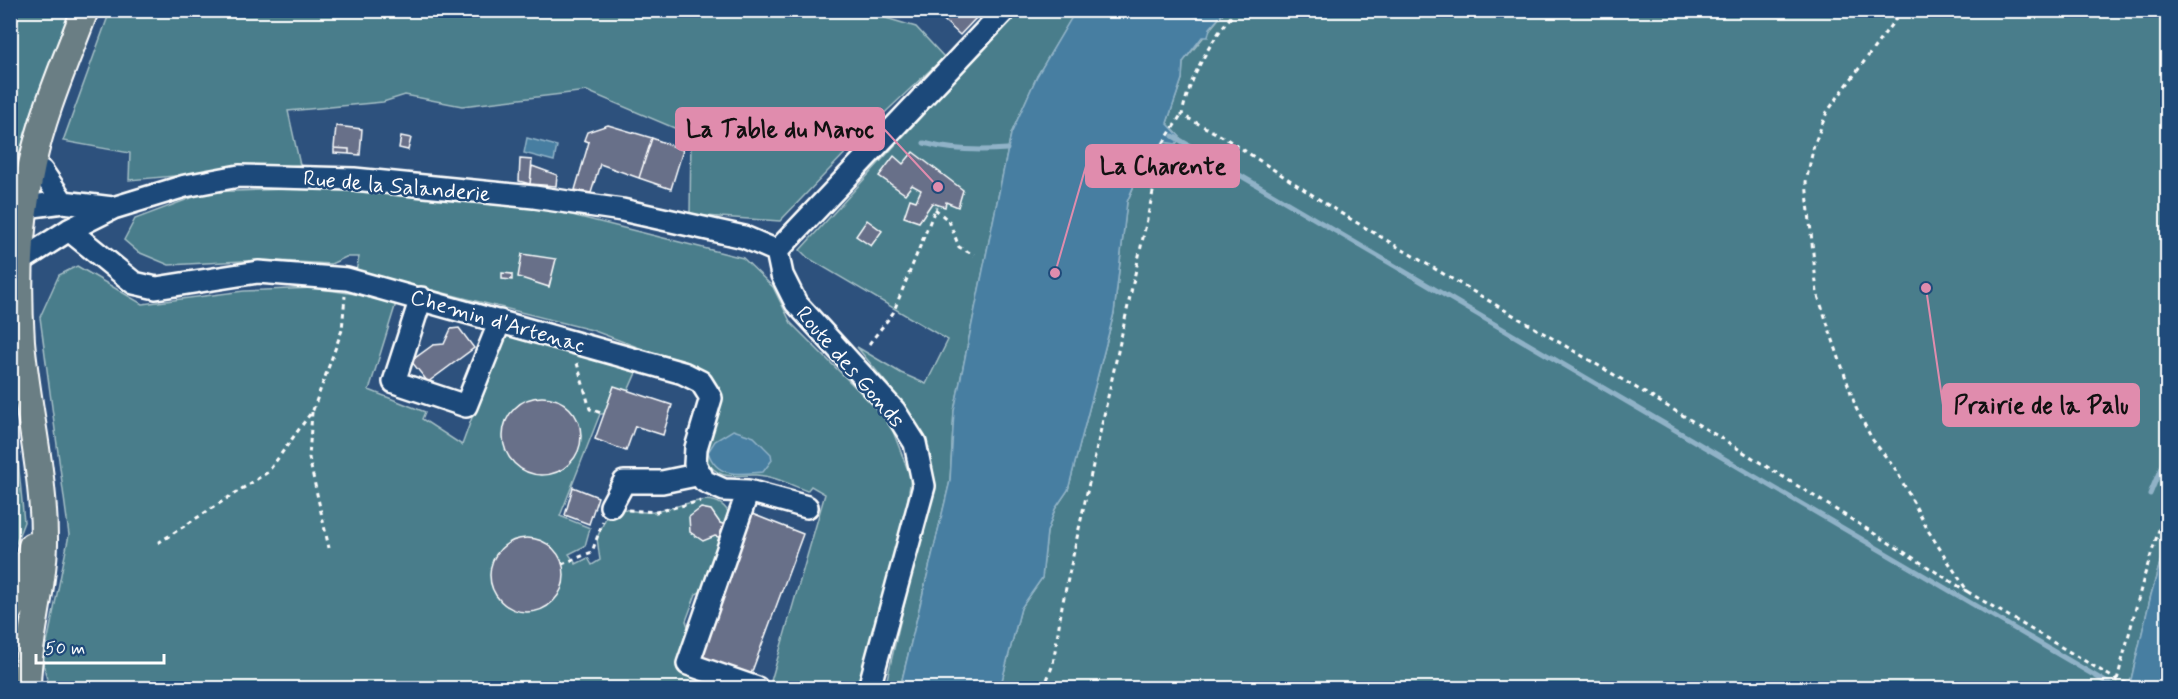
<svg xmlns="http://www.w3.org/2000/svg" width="2178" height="699" viewBox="0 0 2178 699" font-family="Mynerve,sans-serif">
  <rect width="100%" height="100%" fill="#2d517d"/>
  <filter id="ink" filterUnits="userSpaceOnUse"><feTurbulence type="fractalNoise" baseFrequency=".0167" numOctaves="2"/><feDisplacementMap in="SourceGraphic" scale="12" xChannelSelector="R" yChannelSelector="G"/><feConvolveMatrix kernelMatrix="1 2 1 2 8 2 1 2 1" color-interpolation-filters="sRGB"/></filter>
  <g filter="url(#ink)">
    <path fill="#497d8b" stroke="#a4bec5" stroke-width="1.5" d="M 11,11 L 70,11 L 11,176 Z
      M 110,11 L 889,11 L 886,18 L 916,27 L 944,57 L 874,123 L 780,221 L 690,215 L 691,135 L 587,91 L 462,106 L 405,95 L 383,102 L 288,111 L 300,165 L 129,180 L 130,153 L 63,141 Z
      M 1017,11 L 1076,11 L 1037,76 L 1011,134 L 954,411 L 950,481 L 900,688 L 885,688 L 925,513 L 920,435 L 892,390 L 857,347 L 901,373 L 926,384 L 948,340 L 808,258 L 800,250 Z
      M 1225,11 L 2167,11 L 2167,538 L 2151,595 L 2130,684 L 2123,688 L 1000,688 L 1021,608 L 1042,578 L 1047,532 L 1055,509 L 1068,490 L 1114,313 L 1127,202 L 1148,154 L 1164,142 L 1176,144 L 1180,137 L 1167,123 L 1182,79 L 1183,62 Z
      M 316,188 L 544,208 L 743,258 L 773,287 L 791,323 L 889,421 L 911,478 L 905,518 L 859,688 L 769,688 L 825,494 L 811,486 L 807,491 C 791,485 774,476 756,475 C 732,474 723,483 705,460 L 706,373 L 592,330 L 356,271 L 359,257 L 346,257 L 331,264 L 261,260 L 169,265 L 138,252 L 124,240 L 135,219 L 207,192 Z
      M 77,266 L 142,304 L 244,291 L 314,288 L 397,300 L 369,390 L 425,412 L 422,419 L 462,445 L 505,326 L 639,366 L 628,391 L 614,387 L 604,414 L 600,414 L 560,516 L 590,528 L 585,546 L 569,554 L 576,564 L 588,558 L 592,565 L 600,560 L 597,538 L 611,506 C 625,510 638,513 653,512 C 675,510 718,484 730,516 L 706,589 L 696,594 L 686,621 L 690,632 L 681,655 L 742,688 L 49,688 L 43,663 L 69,535 L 40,317 L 59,275 Z
      M 11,411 L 14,419 L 24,522 L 11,556 Z"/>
    <path fill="#467ea1" stroke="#90b2c7" stroke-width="1.5" d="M 1076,10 L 1225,11 L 1210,28 L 1208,37 L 1202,37 L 1183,62 L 1182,79 L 1167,123 L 1180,137 L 1176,144 L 1164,142 L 1147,154 L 1127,202 L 1114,313 L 1068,490 L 1055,509 L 1047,532 L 1042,578 L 1021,608 L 1000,688 L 900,688 L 950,481 L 954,411 L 1011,134 L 1037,76 Z
      M 527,138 L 557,146 L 554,161 L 524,153 Z
      M 733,430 L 754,437 L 771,454 L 772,460 L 763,472 C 740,474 717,479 708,452 L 715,441 Z
      M 2167,538 L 2167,688 L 2123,688 L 2130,684 L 2151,595 Z"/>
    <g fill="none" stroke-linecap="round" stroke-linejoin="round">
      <path stroke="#90b2c7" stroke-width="5" d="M 1173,136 L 2116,688
        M 924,143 C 952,151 979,151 1007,149
        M 2150,494 L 2168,451"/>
    </g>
    <path fill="#676f89" stroke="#fff" stroke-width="1.5" d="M 938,10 L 968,11 L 976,18 L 960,35 L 936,13 Z
      M 608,125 L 652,138 L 639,178 L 600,164 L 591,193 L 575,190 L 589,142 L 584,140 L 587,132 Z
      M 336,126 L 362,129 L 360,155 L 349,154 L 349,149 L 334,148 Z
      M 401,136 L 411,138 L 408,150 L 399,148 Z
      M 652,138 L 683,150 L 671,189 L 639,178 Z
      M 334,148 L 349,149 L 349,154 L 334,153 Z
      M 913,152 L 963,190 L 958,207 L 946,202 L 945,207 L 932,203 L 919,222 L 904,217 L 910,199 L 916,201 L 921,190 L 912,185 L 905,194 L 879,176 L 894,156 L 903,164 Z
      M 520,159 L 532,160 L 530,184 L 519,181 Z
      M 532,166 L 557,175 L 556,186 L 530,184 Z
      M 867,220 L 882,231 L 871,246 L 856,236 Z
      M 522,254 L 556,259 L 549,287 L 518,277 Z
      M 502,273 L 512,274 L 512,280 L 502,279 Z
      M 459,328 L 474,348 L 428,382 L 411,361 L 433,345 L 444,344 L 451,329 Z
      M 614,386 L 672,405 L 663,435 L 635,426 L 626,451 L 595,439 Z
      M503 436a39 39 0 1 1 78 0a39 39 0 1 1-78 0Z
      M 573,487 L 598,497 L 589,524 L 565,515 Z
      M 701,508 L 711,510 L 720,523 L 726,525 L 722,538 L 715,536 L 703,541 L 690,532 L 689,517 Z
      M 742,510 L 803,534 L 751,674 L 696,655 Z
      M490 575a37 37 0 1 1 74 0a37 37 0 1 1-74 0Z"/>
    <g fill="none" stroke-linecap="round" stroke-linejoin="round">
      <g stroke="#fff" stroke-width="26">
        <path id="minor" d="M 32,166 L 42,171 L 63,202
          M 26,207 L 63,202 L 113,208 L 185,186 L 239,176 L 354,179 L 534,197 L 622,210 L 744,237 L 777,251
          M 69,230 L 134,283 L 156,288 L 258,272 L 347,279 L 683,373 L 701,382 L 711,398 L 696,448 L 695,464 L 704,481 L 724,490 L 748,491 L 807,507
          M 777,251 L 782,275 L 796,303 L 894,410 L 915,443 L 924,486 L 869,688
          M 777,251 L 1005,10
          M 19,262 L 69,230 L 113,208
          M 421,298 L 394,382 L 466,406 L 500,321
          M 748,491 L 688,664 L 757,688
          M 611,506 L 624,482 L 662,482 L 701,474"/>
      </g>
      <g stroke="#fff" stroke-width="30">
        <path id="major" d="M 10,609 L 24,577 L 32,546
          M 27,688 C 27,640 43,593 44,544 C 45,476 27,409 21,341 C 17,282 19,223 32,165 C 43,112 66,61 85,10"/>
      </g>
      <path stroke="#fff" stroke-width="3" stroke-dasharray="4.5 4.5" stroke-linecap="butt" d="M 1237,10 C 1212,37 1189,78 1182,115 L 1225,138 L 1337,211 L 1716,435 L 1968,592
        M 1902,10 L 1827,112 L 1814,145 L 1806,182 L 1817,293 L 1856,408 L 1872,439 L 1896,470 L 1929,532 L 1968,592 L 2117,680 L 2143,688
        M 935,209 L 949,221 L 959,247 L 974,255
        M 869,344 L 893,313 L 936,207
        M 577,363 L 590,409 L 604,414
        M 312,412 L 309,458 L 329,548
        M 628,510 L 656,512 L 701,501
        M 158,543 L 268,472 L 313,410 L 342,330 L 345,296
        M 562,564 L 592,552 L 603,521
        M 2117,680 L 2144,577 L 2168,501
        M 1044,688 L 1053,664 L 1062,606 L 1164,142 L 1181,115"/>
      <use href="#minor" stroke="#1f4a7a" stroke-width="21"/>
      <use href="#major" stroke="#6b7e84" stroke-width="26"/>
    </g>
  </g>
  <g text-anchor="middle" stroke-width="5" stroke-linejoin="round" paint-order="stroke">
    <g font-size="22" fill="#fff" stroke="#1f4a7a">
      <text transform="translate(397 185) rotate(5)" y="8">Rue de la Salanderie</text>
      <text transform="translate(498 320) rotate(16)" y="8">Chemin d'Artenac</text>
      <text transform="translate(851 366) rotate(49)" y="8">Route des Gonds</text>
    </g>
  </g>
  <path fill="none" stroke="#e08cad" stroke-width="2" d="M938 187L884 129M1055 273L1086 166M1926 288L1943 405"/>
  <g fill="#e08cad" stroke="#1f4a7a" stroke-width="2">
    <circle cx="938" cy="187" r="6"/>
    <circle cx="1055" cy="273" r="6"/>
    <circle cx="1926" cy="288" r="6"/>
  </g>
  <g fill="#e08cad" stroke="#e08cad" stroke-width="2">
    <rect x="676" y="108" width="208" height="42" rx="6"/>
    <rect x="1086" y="145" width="153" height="42" rx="6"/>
    <rect x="1943" y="384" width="196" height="42" rx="6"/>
  </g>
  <g font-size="24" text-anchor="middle" font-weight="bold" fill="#111">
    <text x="780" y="137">La Table du Maroc</text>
    <text x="1163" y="174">La Charente</text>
    <text x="2041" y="413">Prairie de la Palu</text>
  </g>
  <rect width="2178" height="699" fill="none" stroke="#1f4a7a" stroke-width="36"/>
  <rect x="18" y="18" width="2142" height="663" fill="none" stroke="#fff" stroke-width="2" filter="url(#ink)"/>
  <path d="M36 654v9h128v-9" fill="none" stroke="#ffffff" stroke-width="3"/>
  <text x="45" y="654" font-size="18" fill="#ffffff" stroke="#1f4a7a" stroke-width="4.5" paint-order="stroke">50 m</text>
</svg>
